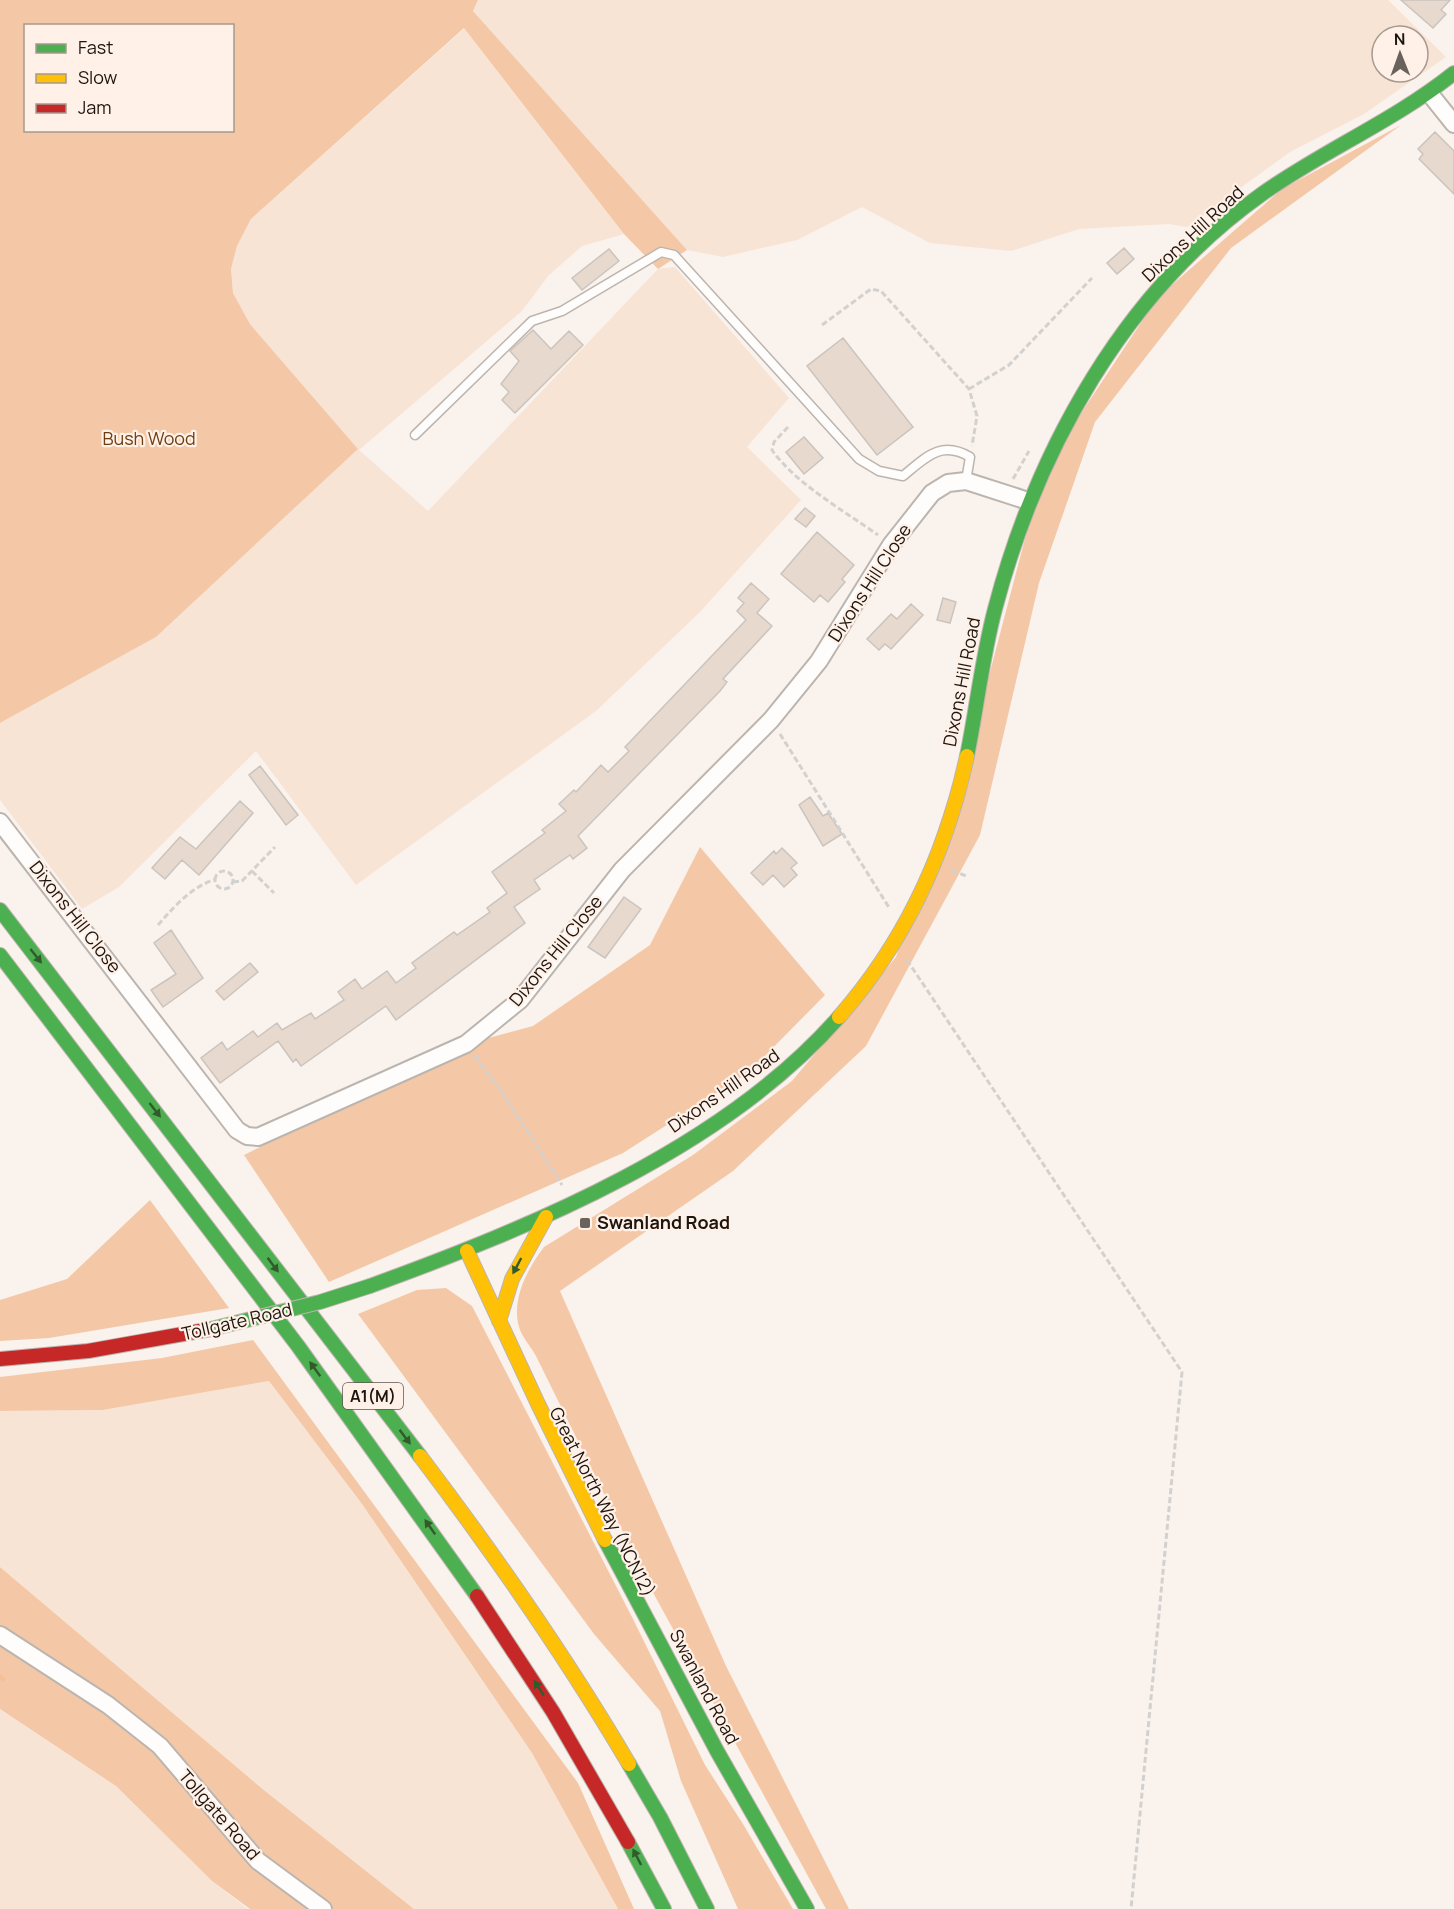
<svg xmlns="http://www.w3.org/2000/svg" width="1454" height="1909" viewBox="0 0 1454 1909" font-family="Manrope,sans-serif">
  <rect width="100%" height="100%" fill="#f9f2ed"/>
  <path fill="#f8e4d5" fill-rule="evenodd" d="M 478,0 L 1388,0 L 1446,57 L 1364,114 L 1290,152 L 1187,227 L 1169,224 L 1079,229 L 1011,251 L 930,243 L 862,207 L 797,240 L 723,257 L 687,250 L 473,11 ZM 1382,36 L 1418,36 L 1418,72 L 1382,72 Z
    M 465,28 L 624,234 L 582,246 L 548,276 L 522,311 L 359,450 L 428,511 L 658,269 L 675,267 L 789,398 L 747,447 L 801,500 L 699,613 L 596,711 L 356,885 L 256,751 L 119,887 L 82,909 L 0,800 L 0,723 L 156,637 L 358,449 L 250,324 L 233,293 L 231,269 L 237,246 L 251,219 Z
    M 269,1381 L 362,1504 L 532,1753 L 618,1909 L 414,1909 L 265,1791 L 0,1567 L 0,1411 L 103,1410 Z
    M 0,1709 L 116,1786 L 212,1881 L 248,1909 L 0,1909 Z"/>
  <path fill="#f4c8a6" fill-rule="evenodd" d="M 0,0 L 478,0 L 473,11 L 687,250 L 658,269 L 624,234 L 464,28 L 251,219 L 237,246 L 231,269 L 233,293 L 250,324 L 358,449 L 156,637 L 0,723 ZM 26,26 L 232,26 L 232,130 L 26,130 Z
    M 1401,125 L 1231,248 L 1095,422 L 1039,583 L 980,835 L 866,1046 L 733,1171 L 560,1291 L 726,1666 L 849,1909 L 826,1909 L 650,1587 L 536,1356 C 531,1347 522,1337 519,1327 C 511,1299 528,1268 544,1247 L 693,1155 L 792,1081 L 896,957 L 990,672 L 1032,512 L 1064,439 L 1158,297 L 1282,189 Z
    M 700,847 L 825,995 L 748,1073 L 623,1153 L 329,1282 L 244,1155 L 466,1044 L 533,1026 L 650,945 Z
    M 150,1200 L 229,1308 L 49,1338 L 0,1341 L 0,1300 L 67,1279 Z
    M 446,1288 L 472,1306 L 632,1617 L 705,1765 L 743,1824 L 793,1909 L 738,1909 L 681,1781 L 660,1711 L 594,1634 L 358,1314 L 417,1290 Z
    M 253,1340 L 578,1783 L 634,1909 L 618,1909 L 532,1753 L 362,1504 L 269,1381 L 103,1410 L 0,1411 L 0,1377 L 162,1358 Z
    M 0,1567 L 265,1791 L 414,1909 L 250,1909 L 212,1881 L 116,1786 L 0,1709 Z"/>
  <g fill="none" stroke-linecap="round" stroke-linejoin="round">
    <path stroke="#f5c095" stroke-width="5" d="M 0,1677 L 3,1679"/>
  </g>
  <path fill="#e7d9cd" stroke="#cbc4be" stroke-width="1.5" d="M 1401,0 L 1450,0 L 1441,10 L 1446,14 L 1433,28 Z
    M 1435,132 L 1454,151 L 1454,194 L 1419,159 L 1423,154 L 1418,149 Z
    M 1124,248 L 1134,259 L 1117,274 L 1107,263 Z
    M 609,249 L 619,261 L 582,290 L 572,278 Z
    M 533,330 L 551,349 L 569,331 L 583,345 L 515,413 L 502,400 L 509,392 L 501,384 L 519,361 L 510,351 Z
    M 843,338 L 913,427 L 877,455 L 807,366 Z
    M 804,437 L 823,458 L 804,474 L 786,452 Z
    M 805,508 L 815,516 L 806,527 L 795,519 Z
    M 817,532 L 854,565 L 842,579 L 845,582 L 828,602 L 820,595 L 814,602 L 781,574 Z
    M 751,583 L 769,599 L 757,613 L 772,626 L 723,679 L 727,682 L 720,691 L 578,836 L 587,848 L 573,859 L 570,855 L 534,880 L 540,889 L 514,907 L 525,923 L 396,1020 L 386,1006 L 301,1066 L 296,1059 L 293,1062 L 278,1041 L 220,1083 L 201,1058 L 222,1042 L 227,1050 L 253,1031 L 258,1037 L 277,1023 L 282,1030 L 311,1013 L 315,1019 L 344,1000 L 338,992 L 355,979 L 362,989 L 387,971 L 396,983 L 416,968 L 412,963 L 454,932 L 457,935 L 490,912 L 487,908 L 507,893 L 492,872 L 545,833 L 542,830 L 566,811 L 559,804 L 574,790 L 576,792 L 601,765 L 608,772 L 629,751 L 625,747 L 746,620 L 737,611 L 744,603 L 738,598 Z
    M 943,598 L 956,602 L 950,623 L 937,620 Z
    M 911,604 L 923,615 L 891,649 L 885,644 L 879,650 L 867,639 L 891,614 L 897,619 Z
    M 260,766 L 298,815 L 286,825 L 249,775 Z
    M 810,797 L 823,816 L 828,813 L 842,834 L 823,846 L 799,805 Z
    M 240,801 L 253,813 L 199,875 L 182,860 L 165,879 L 152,868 L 180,837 L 196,849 Z
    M 782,848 L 797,863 L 791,868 L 797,875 L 784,887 L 773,875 L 763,885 L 751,873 L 774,851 L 776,854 Z
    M 624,897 L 641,909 L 605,958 L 588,947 Z
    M 171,930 L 203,978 L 163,1007 L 151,990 L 176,974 L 154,943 Z
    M 250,963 L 258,972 L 224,1000 L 216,991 Z"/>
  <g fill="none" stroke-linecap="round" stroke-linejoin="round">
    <g stroke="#bcb5af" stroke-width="11">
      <path id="lane" d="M 415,435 L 532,321 L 562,311 L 661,252 L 674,255 L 859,459 L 879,471 L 903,476 C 926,457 941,440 970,457 L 966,481"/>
    </g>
    <g stroke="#bcb5af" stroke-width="20">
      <path id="street" d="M 1430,94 L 1454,124
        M 0,822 L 237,1130 L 247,1136 L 258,1137 L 466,1044 L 520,1000 L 622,870 L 771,720 L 819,661 L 891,545 L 932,493 L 948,483 L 966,481 L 1028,501
        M 0,1635 L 108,1705 L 160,1746 L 258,1861 L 323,1909"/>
    </g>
    <g stroke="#bcb5af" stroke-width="16">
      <path id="fast" d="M 967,756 C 977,707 982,658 995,609 C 1037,449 1125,291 1262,194 C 1324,150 1394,121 1454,73
        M 0,910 L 420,1456
        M 0,955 L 298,1346 L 477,1596
        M 370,1286 C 532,1227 723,1149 839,1017
        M 605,1540 L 717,1751 L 807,1909
        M 629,1764 L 660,1817 L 707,1909
        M 628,1842 L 664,1909"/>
    </g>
    <g stroke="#bcb5af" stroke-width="16">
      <path id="slow" d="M 839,1017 C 904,943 946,853 967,756
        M 467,1251 L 538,1404 L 605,1540
        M 499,1321 L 512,1279 L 546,1217
        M 420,1456 C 495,1555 566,1657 629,1764"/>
    </g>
    <g stroke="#bcb5af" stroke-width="16">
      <path id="jam" d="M 0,1359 L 88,1351 L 211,1329
        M 477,1596 L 553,1712 L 628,1842"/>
    </g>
    <path stroke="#d3d1cf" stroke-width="3" stroke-dasharray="6 3" stroke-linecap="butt" d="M 822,325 L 871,289 L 881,291 L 969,389 L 977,416 L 972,446
      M 969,389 L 1009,365 L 1092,278
      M 788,427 L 774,442 L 772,450 C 796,484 843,510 878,535
      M 1013,479 L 1029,451
      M 780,734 L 890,909
      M 952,870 L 966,876
      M215 880a9 9 0 1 1 18 0a9 9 0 1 1-18 0Z
      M 252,871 L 274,893
      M 233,882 L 242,881 L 275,847
      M 158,925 C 174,907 191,887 214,880
      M 907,960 L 1182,1372 L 1131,1909
      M 475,1056 L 503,1094 L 562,1185"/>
    <use href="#lane" stroke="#fefdfc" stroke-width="8"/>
    <use href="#street" stroke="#fefdfc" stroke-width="16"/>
    <use href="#fast" stroke="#4caf50" stroke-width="14"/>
    <use href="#slow" stroke="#ffc107" stroke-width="14"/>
    <use href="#jam" stroke="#c62828" stroke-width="14"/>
    <g stroke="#bcb5af" stroke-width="16" stroke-linecap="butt">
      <path id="fast-bridge" d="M 211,1329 L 320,1302 L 370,1286"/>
    </g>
    <use href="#fast-bridge" stroke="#4caf50" stroke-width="14"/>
  </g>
  <defs><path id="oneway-solid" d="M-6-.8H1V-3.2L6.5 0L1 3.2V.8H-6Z" transform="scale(1.5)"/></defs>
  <g fill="#325a2c">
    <use href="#oneway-solid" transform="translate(36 956) rotate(52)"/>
    <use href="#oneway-solid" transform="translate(155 1110) rotate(52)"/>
    <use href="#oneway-solid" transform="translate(273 1265) rotate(53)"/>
    <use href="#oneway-solid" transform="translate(517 1266) rotate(118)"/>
    <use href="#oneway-solid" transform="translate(315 1369) rotate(-126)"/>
    <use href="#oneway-solid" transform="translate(405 1437) rotate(53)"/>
    <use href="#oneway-solid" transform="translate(430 1527) rotate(-125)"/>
    <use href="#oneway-solid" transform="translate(539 1688) rotate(-123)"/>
    <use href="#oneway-solid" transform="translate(637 1857) rotate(-117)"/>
  </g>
  <rect fill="#6a625d" stroke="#fff1e7" stroke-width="2" x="579" y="1217" width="12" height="12" rx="3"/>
  <g text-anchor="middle" stroke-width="4.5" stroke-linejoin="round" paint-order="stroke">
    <rect fill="#fff1e7" stroke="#615750" stroke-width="1.5" x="343" y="1383" width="60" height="26" rx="4.5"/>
    <g font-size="16" font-weight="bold" fill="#1d150f">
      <text x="373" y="1402">A1(M)</text>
    </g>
    <g font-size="18" fill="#1d150f" stroke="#fff1e7">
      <text transform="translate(1193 234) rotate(-43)" y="6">Dixons Hill Road</text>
      <text transform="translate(870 583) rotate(-57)" y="6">Dixons Hill Close</text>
      <text transform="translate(962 682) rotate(-79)" y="6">Dixons Hill Road</text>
      <text transform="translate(75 917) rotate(52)" y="6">Dixons Hill Close</text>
      <text transform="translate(556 951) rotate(-51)" y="6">Dixons Hill Close</text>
      <text transform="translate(724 1091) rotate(-35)" y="6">Dixons Hill Road</text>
      <text transform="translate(237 1322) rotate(-13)" y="6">Tollgate Road</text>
      <text transform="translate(602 1502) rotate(63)" y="6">Great North Way (NCN12)</text>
      <text transform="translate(704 1687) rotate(62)" y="6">Swanland Road</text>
      <text transform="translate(219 1815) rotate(49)" y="6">Tollgate Road</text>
    </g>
    <g font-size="18" fill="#6e3e12" stroke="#fff1e7">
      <text x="149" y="445">Bush Wood</text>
    </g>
    <g font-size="18" font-weight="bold" fill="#1d150f" stroke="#fff1e7" text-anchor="start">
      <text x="597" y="1229">Swanland Road</text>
    </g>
  </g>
  <rect x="24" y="24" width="210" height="108" fill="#fff1e7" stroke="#a59991" stroke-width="1.5"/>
  <rect x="36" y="44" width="30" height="9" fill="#4caf50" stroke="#a59991" stroke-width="1.5"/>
  <text x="78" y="54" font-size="18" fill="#1d150f">Fast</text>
  <rect x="36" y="74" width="30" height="9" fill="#ffc107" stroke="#a59991" stroke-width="1.5"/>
  <text x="78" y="84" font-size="18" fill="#1d150f">Slow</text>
  <rect x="36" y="104" width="30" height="9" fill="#c62828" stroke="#a59991" stroke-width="1.5"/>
  <text x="78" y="114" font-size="18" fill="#1d150f">Jam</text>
  <g transform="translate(1400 54) rotate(359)"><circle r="28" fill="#fff1e7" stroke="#a59991" stroke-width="1.5"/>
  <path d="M0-4.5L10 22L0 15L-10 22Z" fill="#6a625d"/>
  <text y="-9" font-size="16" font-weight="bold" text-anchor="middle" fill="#1d150f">N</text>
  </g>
</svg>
